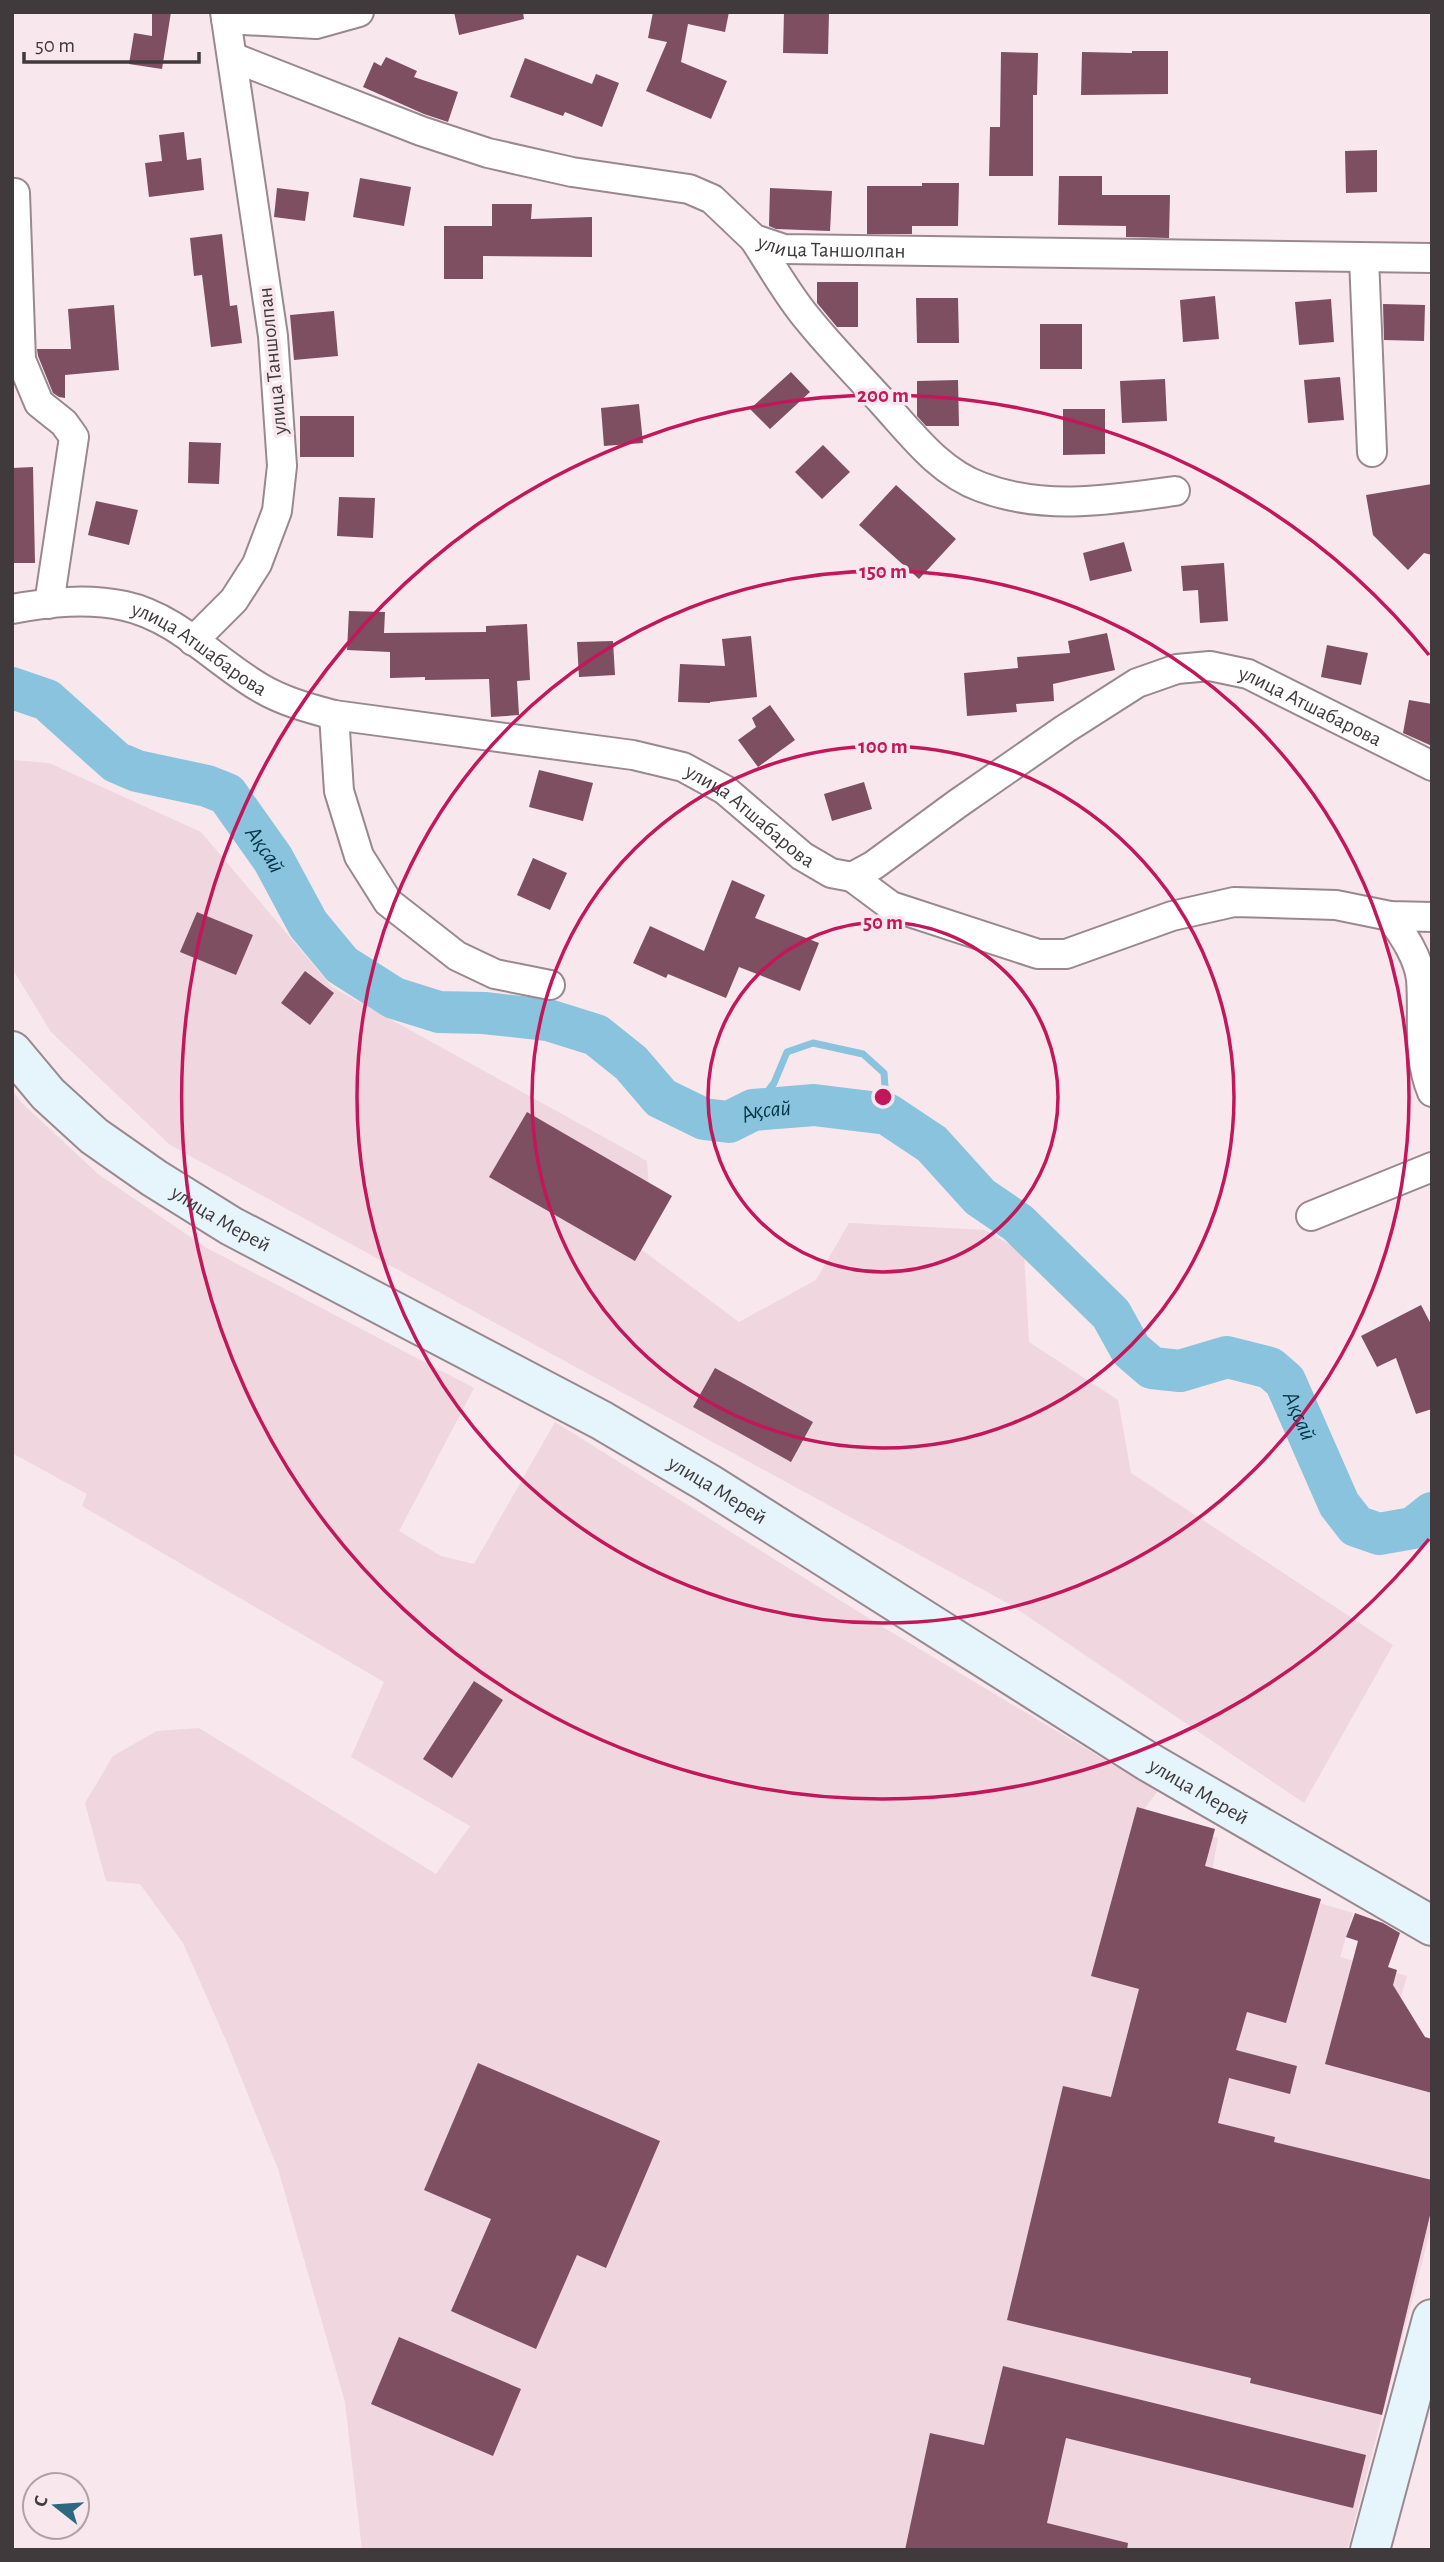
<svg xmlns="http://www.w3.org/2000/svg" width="1444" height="2562" viewBox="0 0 1444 2562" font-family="'Alegreya Sans',sans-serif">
  <rect width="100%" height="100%" fill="#f8e7ed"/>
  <path fill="#efd6df" d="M 12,760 L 49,763 L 201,832 L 332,987 L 647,1161 L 650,1209 L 630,1241 L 739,1322 L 816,1280 L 849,1223 L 985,1230 L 1024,1253 L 1029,1342 L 1118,1400 L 1131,1473 L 1393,1645 L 1304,1803 L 1011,1605 L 170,1145 L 51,1032 L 15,973 L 12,966 Z
    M 12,1090 L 22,1103 L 98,1174 L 205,1247 L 474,1388 L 399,1531 L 441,1556 L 474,1564 L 555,1422 L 886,1629 L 1115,1766 L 1159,1789 L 1137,1819 L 1218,1838 L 1212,1871 L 1353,1913 L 1340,1957 L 1407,1976 L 1398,2006 L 1432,2050 L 1432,2224 L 1347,2550 L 362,2550 L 345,2402 L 278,2169 L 228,2045 L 183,1943 L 140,1884 L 106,1881 L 85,1803 L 113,1756 L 157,1731 L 199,1728 L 436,1874 L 470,1826 L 351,1757 L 384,1682 L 82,1506 L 87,1494 L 12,1453 Z"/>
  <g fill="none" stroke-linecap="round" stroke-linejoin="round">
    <path stroke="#8ac3dd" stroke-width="7" d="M 753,1110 L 774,1083 L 787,1052 L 813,1043 L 863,1054 L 884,1073 L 887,1114"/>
    <path stroke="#8ac3dd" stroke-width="42" id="s1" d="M 12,688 L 47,700 L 116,762 L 137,771 L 207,786 L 227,794 L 273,859 L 308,924 L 342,965 L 394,998 L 439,1012 L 484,1013 L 548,1020 L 596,1035 L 631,1063 L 661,1098 L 704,1119 L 729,1122 L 753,1110 L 814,1105 L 887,1114 L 932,1144 L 980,1197 L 1018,1223 L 1111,1314 L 1131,1350 L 1152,1368 L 1180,1371 L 1227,1357 L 1270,1368 L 1285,1381 L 1339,1504 L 1356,1526 L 1379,1534 L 1413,1528 L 1432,1513"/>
  </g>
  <path fill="#7e4e61" d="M 152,12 L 171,12 L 162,69 L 129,64 L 134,33 L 152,36 Z
    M 454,12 L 523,12 L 524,19 L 459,35 Z
    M 653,12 L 729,12 L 725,32 L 688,24 L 681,62 L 727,81 L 711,119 L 646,91 L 667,42 L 648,38 Z
    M 784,12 L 829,12 L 828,54 L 783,53 Z
    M 1132,51 L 1168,51 L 1168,94 L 1081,95 L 1082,52 L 1132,53 Z
    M 1001,52 L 1038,53 L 1037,95 L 1033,95 L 1033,176 L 989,176 L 990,127 L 1000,127 Z
    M 386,57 L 417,71 L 414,77 L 458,92 L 448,122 L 424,114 L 363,87 L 374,62 L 381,66 Z
    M 525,58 L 592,84 L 596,74 L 619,83 L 602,127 L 565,112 L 563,116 L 510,97 Z
    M 184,132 L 187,160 L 201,158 L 204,190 L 149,197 L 145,163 L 162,161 L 159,135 Z
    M 1377,150 L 1377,192 L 1346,193 L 1345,151 Z
    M 1059,176 L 1102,176 L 1102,195 L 1170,195 L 1169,238 L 1126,237 L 1126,226 L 1058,225 Z
    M 360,178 L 411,187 L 404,226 L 353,217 Z
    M 922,183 L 959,183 L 958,226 L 912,226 L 912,234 L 867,234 L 867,186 L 922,186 Z
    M 277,188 L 309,192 L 305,221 L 274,217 Z
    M 770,188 L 832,191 L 830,231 L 776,229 L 769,226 Z
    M 492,204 L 532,204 L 531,219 L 592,217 L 592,257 L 483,256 L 483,279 L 444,279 L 444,226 L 492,226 Z
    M 222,234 L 230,306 L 237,305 L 242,343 L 211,347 L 202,275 L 194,276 L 190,238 Z
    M 817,282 L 858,282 L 858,327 L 837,327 L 817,303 Z
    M 1215,296 L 1219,339 L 1183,342 L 1180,300 Z
    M 916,298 L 958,298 L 959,343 L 917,343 Z
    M 1331,299 L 1334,342 L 1299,345 L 1295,302 Z
    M 1383,304 L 1425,305 L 1424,341 L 1384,340 Z
    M 114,305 L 119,370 L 65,375 L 65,398 L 59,397 L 53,393 L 38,356 L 37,349 L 71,349 L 68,309 Z
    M 334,311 L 338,356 L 294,360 L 290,315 Z
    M 1040,324 L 1082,324 L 1082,369 L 1040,369 Z
    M 791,372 L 810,392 L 770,429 L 750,409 Z
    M 1340,377 L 1344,420 L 1308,423 L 1304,380 Z
    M 1165,379 L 1167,421 L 1122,423 L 1120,381 Z
    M 958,380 L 959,426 L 926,426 L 917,416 L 917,381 Z
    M 639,404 L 643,443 L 604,446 L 601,408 Z
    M 1063,409 L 1105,409 L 1105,454 L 1063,455 Z
    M 300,416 L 354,416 L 354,457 L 300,457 Z
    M 189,442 L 221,443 L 219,484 L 188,483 Z
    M 823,445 L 850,472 L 822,499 L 795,472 Z
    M 33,467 L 35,563 L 12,563 L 12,468 Z
    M 1432,484 L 1432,555 L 1424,553 L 1408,570 L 1373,535 L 1366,495 Z
    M 896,485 L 956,539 L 919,579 L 859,525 Z
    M 339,497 L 375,498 L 373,538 L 337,536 Z
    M 96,501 L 138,510 L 129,545 L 88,535 Z
    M 1124,542 L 1132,571 L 1090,581 L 1083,553 Z
    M 1224,563 L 1228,621 L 1200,623 L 1198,590 L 1183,591 L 1181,566 Z
    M 349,611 L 385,612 L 384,633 L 486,632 L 486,626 L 527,624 L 530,680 L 517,681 L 519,715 L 491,717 L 489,679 L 425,680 L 425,677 L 390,678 L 390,652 L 347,650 Z
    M 1107,633 L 1115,670 L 1053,684 L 1054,701 L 1016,704 L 1017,712 L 967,716 L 964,673 L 1018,668 L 1017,657 L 1070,653 L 1068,641 Z
    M 751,636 L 757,697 L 710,702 L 710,703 L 678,702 L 680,664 L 725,666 L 722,639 Z
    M 613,641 L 615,675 L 579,677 L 577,642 Z
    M 1327,645 L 1368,653 L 1361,685 L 1321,677 Z
    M 1409,700 L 1432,704 L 1432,746 L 1403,733 Z
    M 770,705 L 795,740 L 758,767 L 738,740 L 756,727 L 752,718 Z
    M 539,770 L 593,783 L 583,821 L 529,807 Z
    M 864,782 L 872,809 L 832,821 L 824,794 Z
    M 533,858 L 567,873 L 550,910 L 517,895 Z
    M 732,880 L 765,895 L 755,918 L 819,943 L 800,991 L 739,967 L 726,998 L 668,974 L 666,978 L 633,963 L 650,926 L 704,951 Z
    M 197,912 L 253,935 L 236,975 L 180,952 Z
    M 305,971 L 334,993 L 310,1025 L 281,1003 Z
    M 527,1112 L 672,1196 L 635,1261 L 489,1177 Z
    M 1421,1305 L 1432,1326 L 1432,1409 L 1416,1414 L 1396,1358 L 1377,1367 L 1361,1336 Z
    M 715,1368 L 813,1422 L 791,1462 L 693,1407 Z
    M 474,1681 L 503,1700 L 452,1778 L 423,1759 Z
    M 1137,1807 L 1215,1829 L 1205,1866 L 1321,1899 L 1286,2023 L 1247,2012 L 1236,2050 L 1297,2066 L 1290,2094 L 1229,2078 L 1218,2123 L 1275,2137 L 1274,2142 L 1432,2180 L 1432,2207 L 1382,2415 L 1250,2383 L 1251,2378 L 1007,2320 L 1063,2086 L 1111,2097 L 1139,1989 L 1091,1976 Z
    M 1355,1913 L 1383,1923 L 1400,1933 L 1388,1967 L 1397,1970 L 1393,1985 L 1425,2037 L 1432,2039 L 1432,2093 L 1325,2064 L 1358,1941 L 1346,1937 Z
    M 478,2063 L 660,2141 L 606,2268 L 577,2255 L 536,2349 L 451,2311 L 491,2219 L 424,2190 Z
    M 399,2337 L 521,2389 L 493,2456 L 371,2404 Z
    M 1003,2366 L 1366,2455 L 1353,2508 L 1066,2438 L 1047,2523 L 1128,2543 L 1127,2550 L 905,2550 L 930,2433 L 984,2445 Z"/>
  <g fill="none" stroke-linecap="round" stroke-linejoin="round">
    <g stroke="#99898f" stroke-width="32">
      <g id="street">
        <path d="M 226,19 L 316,24 L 359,12"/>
        <path id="s2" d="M 232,57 L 421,131 L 488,153 L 572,172 L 689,189 L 712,199 L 754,239 L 784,249 L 1432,258"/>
        <path d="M 15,193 L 21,360 L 39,403 L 64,423 L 74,437 L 49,604"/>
        <path d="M 754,239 C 771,265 787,294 807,318 C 831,348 859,376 885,405 C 913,436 940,472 981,487 C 1044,511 1110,500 1175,491"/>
        <path d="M 1364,258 L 1372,452"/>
        <path id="s3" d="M 12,609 C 50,602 87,598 125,606 C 176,617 215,661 259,687 C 282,701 308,708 334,715 L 633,755 L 683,767 L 725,790 L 802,856 L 831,873 L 852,877 L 874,865 L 957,804 L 1065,729 L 1137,683 L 1177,669 L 1210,666 L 1248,674 L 1432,766"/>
        <path d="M 193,641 L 234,600 L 257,564 L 277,511 L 282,466 L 273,336 L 225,12"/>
        <path d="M 334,715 L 339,791 L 359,856 L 388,902 L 457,956 L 495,974 L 550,985"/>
        <path d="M 852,877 L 891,906 L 1038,954 L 1066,954 L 1172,916 L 1234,902 L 1336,905 L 1390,916 L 1432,917"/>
        <path d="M 1390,916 C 1403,935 1418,956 1421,979 C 1424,1016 1417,1057 1432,1092"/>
        <path d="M 1311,1216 L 1432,1167"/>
      </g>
    </g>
    <g stroke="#99898f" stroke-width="42">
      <g id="secondary">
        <path id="s4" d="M 12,1051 L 48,1094 L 94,1136 L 154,1178 L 231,1226 L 601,1420 L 708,1483 L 1147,1761 L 1432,1926"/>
        <path d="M 1370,2550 L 1432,2319"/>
      </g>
    </g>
    <use href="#street" stroke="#fff" stroke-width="28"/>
    <use href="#secondary" stroke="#e6f4fb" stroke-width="38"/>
  </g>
  <g fill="none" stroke="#c2185b" stroke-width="3.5">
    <circle cx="883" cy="1097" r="175"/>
    <circle cx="883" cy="1097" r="351"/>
    <circle cx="883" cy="1097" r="526"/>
    <path d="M1429 1539A702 702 0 1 1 1429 655"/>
  </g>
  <g text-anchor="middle" stroke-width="7" stroke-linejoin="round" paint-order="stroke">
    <g font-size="21" fill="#403a3c" stroke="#f8e7ed">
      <text dy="7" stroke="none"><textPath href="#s2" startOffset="640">улица Таншолпан</textPath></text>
      <text transform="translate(272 361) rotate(-96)" y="7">улица Таншолпан</text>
      <text dy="7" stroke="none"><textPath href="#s3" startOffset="200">улица Атшабарова</textPath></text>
      <text dy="7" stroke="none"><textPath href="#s3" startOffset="1438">улица Атшабарова</textPath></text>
      <text dy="7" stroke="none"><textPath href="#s3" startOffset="788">улица Атшабарова</textPath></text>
      <text dy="7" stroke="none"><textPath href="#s4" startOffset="270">улица Мерей</textPath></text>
      <text dy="7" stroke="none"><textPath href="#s4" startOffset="836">улица Мерей</textPath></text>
      <text dy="7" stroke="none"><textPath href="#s4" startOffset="1404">улица Мерей</textPath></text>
    </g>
    <g font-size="23" font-style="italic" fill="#003446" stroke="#f8e7ed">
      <text dy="8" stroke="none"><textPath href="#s1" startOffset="313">Ақсай</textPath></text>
      <text dy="8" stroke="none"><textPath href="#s1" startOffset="924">Ақсай</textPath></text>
      <text dy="8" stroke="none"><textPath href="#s1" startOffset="1596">Ақсай</textPath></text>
    </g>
  </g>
  <circle cx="883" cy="1097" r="10" fill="#c2185b" stroke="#f8e7ed" stroke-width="3.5"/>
  <g font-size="21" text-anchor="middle" font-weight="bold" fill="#c2185b" stroke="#f8e7ed" stroke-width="7" stroke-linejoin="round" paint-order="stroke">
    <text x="883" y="402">200 m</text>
    <text x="883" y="578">150 m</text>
    <text x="883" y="753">100 m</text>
    <text x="883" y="929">50 m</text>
  </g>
  <rect width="1444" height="2562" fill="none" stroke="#403a3c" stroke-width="28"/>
  <g transform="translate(56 2506) rotate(287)"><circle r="33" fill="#f8e7ed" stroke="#aea2a6" stroke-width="2"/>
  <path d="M0-5L12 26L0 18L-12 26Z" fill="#2d6881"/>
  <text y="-10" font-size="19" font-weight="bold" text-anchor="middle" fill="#403a3c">С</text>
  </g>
  <path d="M24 52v10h175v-10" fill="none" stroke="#403a3c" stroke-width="3.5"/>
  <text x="35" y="52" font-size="21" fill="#403a3c" stroke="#f8e7ed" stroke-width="5" paint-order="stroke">50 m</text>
</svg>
